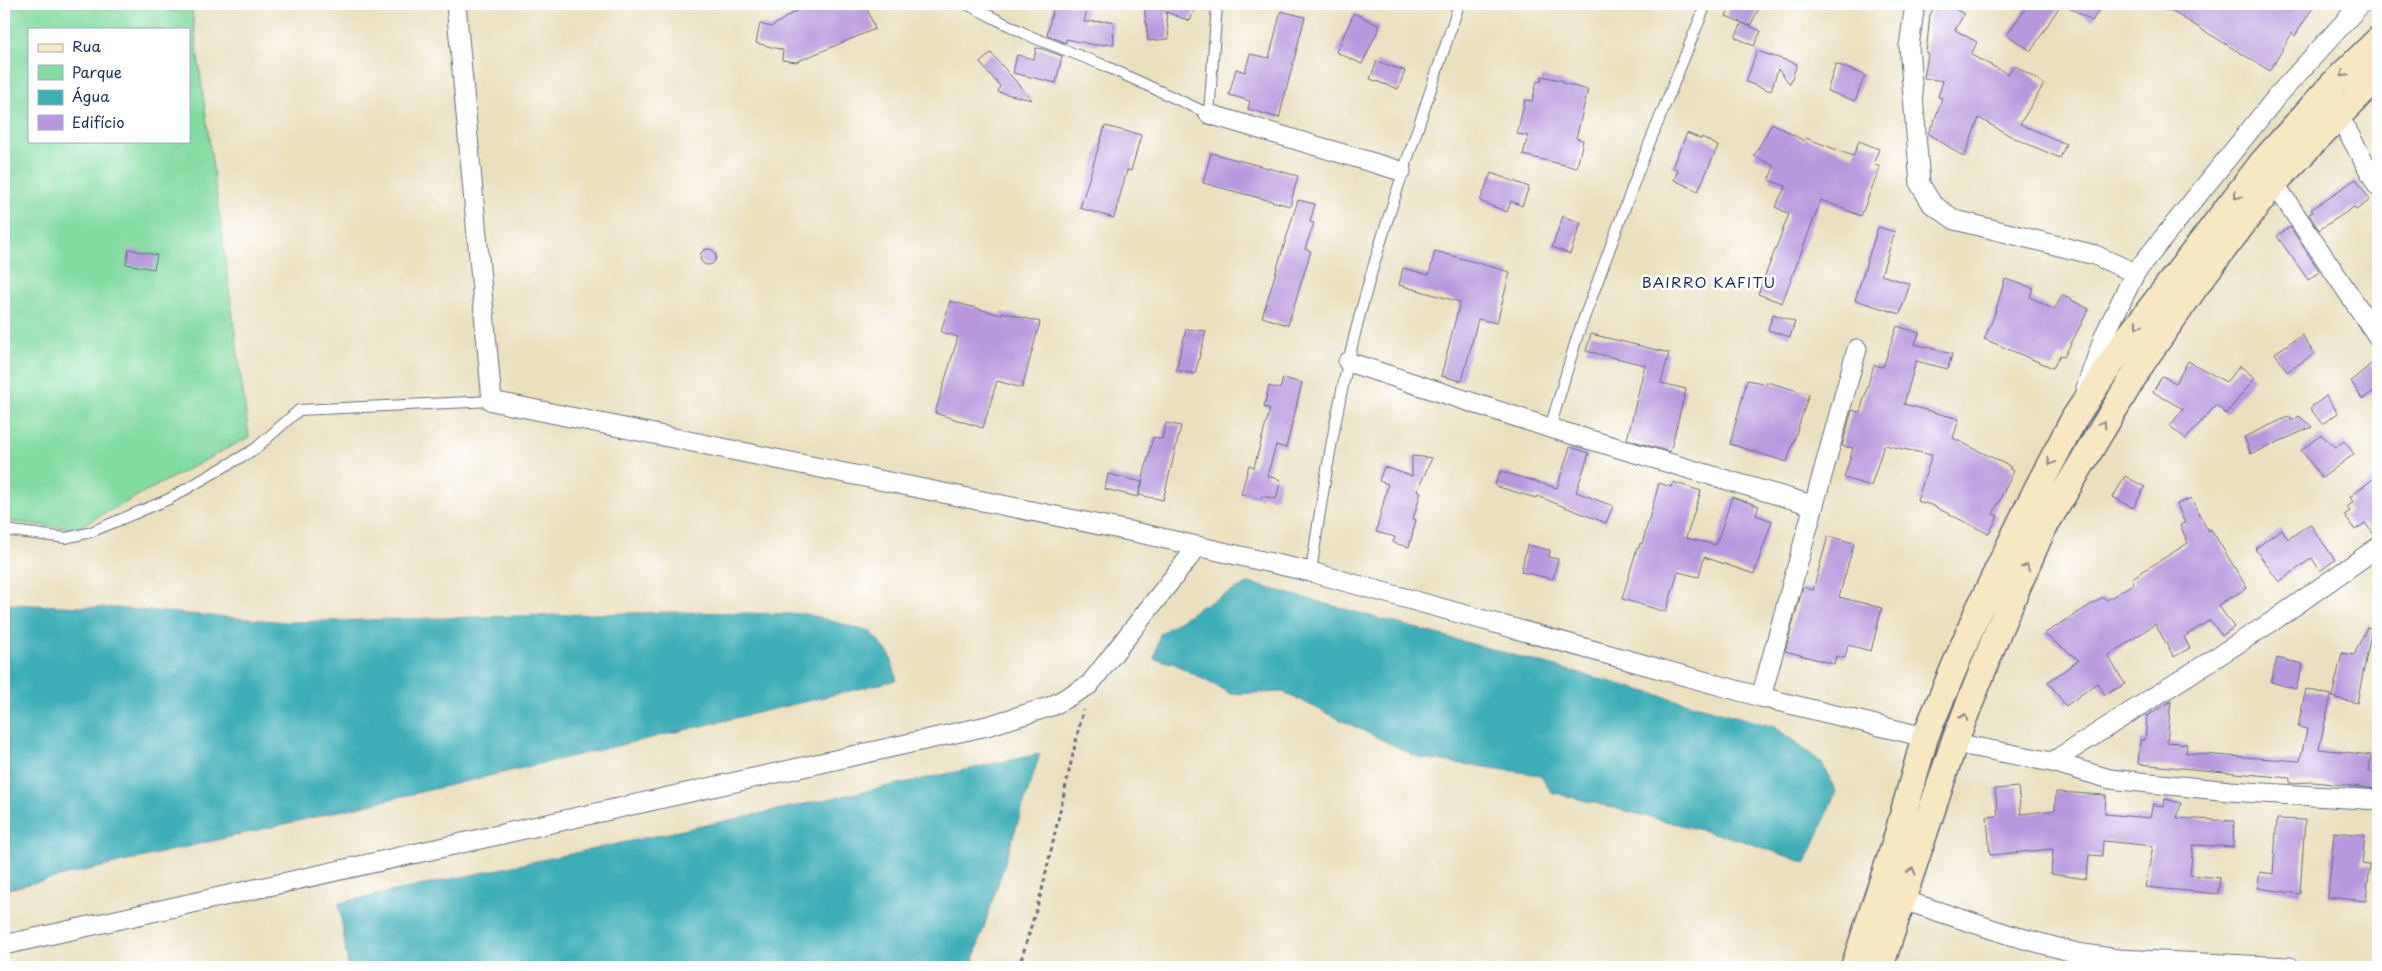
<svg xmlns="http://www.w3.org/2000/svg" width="2382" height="971" viewBox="0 0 2382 971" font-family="'Playpen Sans',sans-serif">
  <rect width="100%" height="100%" fill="#fff"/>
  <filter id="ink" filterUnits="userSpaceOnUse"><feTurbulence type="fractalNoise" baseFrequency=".02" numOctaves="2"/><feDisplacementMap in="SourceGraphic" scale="10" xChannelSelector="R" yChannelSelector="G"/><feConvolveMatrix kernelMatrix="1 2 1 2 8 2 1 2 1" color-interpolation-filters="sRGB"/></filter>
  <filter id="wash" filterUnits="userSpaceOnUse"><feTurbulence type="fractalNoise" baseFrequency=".0096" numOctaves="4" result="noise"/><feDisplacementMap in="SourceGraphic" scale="20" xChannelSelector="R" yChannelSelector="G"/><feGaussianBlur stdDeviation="1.12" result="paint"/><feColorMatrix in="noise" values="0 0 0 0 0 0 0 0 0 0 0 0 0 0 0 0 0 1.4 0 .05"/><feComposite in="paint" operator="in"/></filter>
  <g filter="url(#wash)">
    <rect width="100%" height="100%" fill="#eae0be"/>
    <path fill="#82dba0" stroke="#4e857f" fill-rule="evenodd" d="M 4,4 L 191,4 L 249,437 L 75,529 L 4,521 ZM 29,29 L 189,29 L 189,141 L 29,141 Z"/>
    <path fill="#3eaeb7" stroke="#2c6e8a" d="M 1250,583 L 1775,727 L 1821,762 L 1836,791 L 1806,863 L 1744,841 L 1551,792 L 1541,775 L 1420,758 L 1283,692 L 1231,694 L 1173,663 L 1154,659 L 1160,634 L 1200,607 Z
      M 4,604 L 116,608 L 286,622 L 674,612 L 807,614 L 871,632 L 890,655 L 897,680 L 4,890 Z
      M 1040,754 L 971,967 L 348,967 L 339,903 Z"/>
    <g id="blocks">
      <path fill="#b798de" d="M 807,4 L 865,4 L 875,29 L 796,62 L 782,60 L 783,50 L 756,43 L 760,24 L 771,27 Z
        M 1054,4 L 1066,4 L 1087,9 L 1084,22 L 1113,21 L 1114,44 L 1095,45 L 1066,39 L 1066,43 L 1047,35 Z
        M 1148,4 L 1196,4 L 1190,21 L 1166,12 L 1169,39 L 1148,41 L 1144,5 Z
        M 1732,4 L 1761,4 L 1750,26 L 1726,16 Z
        M 1936,4 L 1957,4 L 1955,9 L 1964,14 L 1955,30 L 1977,42 L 1971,55 L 2008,74 L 2014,65 L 2044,84 L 2020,124 L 2066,144 L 2060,158 L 2014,138 L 1979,118 L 1964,157 L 1928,133 L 1934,122 L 1942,98 L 1938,97 L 1943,81 L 1924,78 L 1928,54 L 1926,53 L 1930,15 Z
        M 2028,4 L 2061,4 L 2031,51 L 2007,35 Z
        M 2064,4 L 2103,4 L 2092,21 Z
        M 2160,4 L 2315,4 L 2295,36 L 2292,33 L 2270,71 Z
        M 1281,11 L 1305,17 L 1279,118 L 1248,109 L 1250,101 L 1229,95 L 1236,69 L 1245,72 L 1250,54 L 1269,58 Z
        M 1354,13 L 1380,26 L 1362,64 L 1336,52 Z
        M 1742,23 L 1761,31 L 1754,46 L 1735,37 Z
        M 1036,48 L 1043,49 L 1062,56 L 1056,83 L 1013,73 L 1017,55 L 1034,59 Z
        M 1757,51 L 1797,64 L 1790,84 L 1778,69 L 1771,91 L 1746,82 Z
        M 991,53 L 1032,100 L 998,92 L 1000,86 L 980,63 Z
        M 1377,61 L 1405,71 L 1398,89 L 1370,79 Z
        M 1836,64 L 1865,75 L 1855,101 L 1827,91 Z
        M 1542,76 L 1564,81 L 1563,83 L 1588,90 L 1576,138 L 1583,140 L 1577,168 L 1523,155 L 1528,136 L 1517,134 L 1525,100 L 1532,101 L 1537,81 L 1541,82 Z
        M 1772,123 L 1804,141 L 1806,138 L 1853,156 L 1859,141 L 1879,149 L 1873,164 L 1880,167 L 1861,216 L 1821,200 L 1782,303 L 1758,294 L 1789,214 L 1775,207 L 1786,186 L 1769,180 L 1774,166 L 1754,156 Z
        M 1105,126 L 1141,135 L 1131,171 L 1127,170 L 1114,218 L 1080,208 Z
        M 1687,133 L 1701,139 L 1702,137 L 1718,146 L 1698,191 L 1674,180 L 1678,170 L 1672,167 Z
        M 1211,153 L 1298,176 L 1290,206 L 1203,183 Z
        M 1491,173 L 1529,187 L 1522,206 L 1511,201 L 1507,212 L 1480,201 Z
        M 2356,179 L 2370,200 L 2356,210 L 2354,207 L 2319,230 L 2309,214 L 2313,212 L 2311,209 Z
        M 1298,200 L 1315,204 L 1310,222 L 1314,223 L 1305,249 L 1311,251 L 1288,325 L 1262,317 Z
        M 1563,216 L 1581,223 L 1570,254 L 1552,247 Z
        M 1878,227 L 1895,232 L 1881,275 L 1910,284 L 1900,314 L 1855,300 Z
        M 2290,227 L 2320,272 L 2308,280 L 2277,236 Z
        M700 257a8 8 0 1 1 16 0a8 8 0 1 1-16 0Z
        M 129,249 L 157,255 L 154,269 L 126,264 Z
        M 1435,251 L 1510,272 L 1497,323 L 1478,319 L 1462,381 L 1441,376 L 1460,302 L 1399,285 L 1403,268 L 1429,275 Z
        M 2005,279 L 2033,288 L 2030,297 L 2054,310 L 2062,295 L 2089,309 L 2064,357 L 2060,355 L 2053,368 L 1984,339 L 1993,319 Z
        M 950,301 L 1001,315 L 1002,312 L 1040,322 L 1022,388 L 997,381 L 983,428 L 935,413 L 958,337 L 941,332 Z
        M 1773,314 L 1795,322 L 1790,337 L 1768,330 Z
        M 1897,326 L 1919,333 L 1915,344 L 1952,354 L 1948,369 L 1916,361 L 1904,404 L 1959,419 L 1953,438 L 2011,467 L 2009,469 L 2014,471 L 1993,514 L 1998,516 L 1989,534 L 1931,505 L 1917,501 L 1932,455 L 1884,445 L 1871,486 L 1844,478 L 1853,448 L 1842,446 L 1852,410 L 1860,412 L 1874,365 L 1883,367 Z
        M 1186,329 L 1206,331 L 1195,374 L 1176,370 Z
        M 1591,334 L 1669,353 L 1661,383 L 1686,389 L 1670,452 L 1627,439 L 1645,365 L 1586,351 Z
        M 2302,335 L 2314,354 L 2287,372 L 2275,353 Z
        M 2188,361 L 2226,382 L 2240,366 L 2255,378 L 2226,414 L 2216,405 L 2186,439 L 2170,426 L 2183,409 L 2153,392 L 2162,376 L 2176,383 Z
        M 2371,364 L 2378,375 L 2378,389 L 2362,399 L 2351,381 Z
        M 1283,378 L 1302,383 L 1286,448 L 1276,445 L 1267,476 L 1281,480 L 1276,499 L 1262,496 L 1261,499 L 1241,494 L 1249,465 L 1254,467 L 1270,409 L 1264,407 L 1269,386 L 1280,389 Z
        M 1747,380 L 1767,384 L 1767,382 L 1809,394 L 1787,462 L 1730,444 Z
        M 2326,396 L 2338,413 L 2322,424 L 2310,408 Z
        M 2290,416 L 2292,421 L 2299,416 L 2312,427 L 2251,454 L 2244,437 Z
        M 1166,423 L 1181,426 L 1163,500 L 1139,495 L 1153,437 L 1162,439 Z
        M 2321,435 L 2336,447 L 2344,441 L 2354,454 L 2322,478 L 2301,450 Z
        M 1570,447 L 1589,453 L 1576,492 L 1613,506 L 1606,523 L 1537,496 L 1536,498 L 1495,486 L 1500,471 L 1557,488 Z
        M 1412,456 L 1432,458 L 1417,491 L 1421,492 L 1413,519 L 1416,520 L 1409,547 L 1393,543 L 1395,537 L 1376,532 L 1388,484 L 1379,481 L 1384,467 L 1412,476 Z
        M 1108,474 L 1142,482 L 1138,497 L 1105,489 Z
        M 2378,475 L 2378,536 L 2375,536 L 2365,523 L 2355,530 L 2344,515 L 2350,511 L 2347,507 L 2353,502 L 2350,497 Z
        M 2125,476 L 2145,487 L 2133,508 L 2113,497 Z
        M 1673,482 L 1701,491 L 1686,538 L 1716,545 L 1732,497 L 1759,506 L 1756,515 L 1772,521 L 1754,574 L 1704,557 L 1699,577 L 1678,572 L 1666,612 L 1622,599 L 1637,548 L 1639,548 L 1640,543 L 1642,544 L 1659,483 L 1671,487 Z
        M 2191,498 L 2208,531 L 2211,529 L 2247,588 L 2218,605 L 2234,627 L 2222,636 L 2210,620 L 2184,637 L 2190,648 L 2174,657 L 2155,624 L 2108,656 L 2125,684 L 2105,695 L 2097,683 L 2066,706 L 2048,682 L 2079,660 L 2044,634 L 2103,597 L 2107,600 L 2134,583 L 2132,578 L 2188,543 L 2180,525 L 2185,523 L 2177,504 Z
        M 2310,524 L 2335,560 L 2320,571 L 2312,558 L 2279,582 L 2255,549 L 2281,529 L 2288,539 Z
        M 1828,536 L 1854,543 L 1839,597 L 1882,608 L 1871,651 L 1848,645 L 1845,658 L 1836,656 L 1834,664 L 1785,651 L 1803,587 L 1813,590 Z
        M 1527,545 L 1550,550 L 1549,557 L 1558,559 L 1553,579 L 1521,572 Z
        M 2367,627 L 2372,629 L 2357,703 L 2332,697 L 2342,653 L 2354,655 Z
        M 2277,658 L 2303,664 L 2296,689 L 2271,682 Z
        M 2306,689 L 2331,695 L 2319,749 L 2371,755 L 2369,772 L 2378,772 L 2378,789 L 2314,782 L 2290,783 L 2290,778 L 2138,764 L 2140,740 L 2145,740 L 2147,716 L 2171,701 L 2167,742 L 2187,744 L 2186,753 L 2300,761 L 2307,729 L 2298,727 Z
        M 2018,787 L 2021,814 L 2055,810 L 2056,792 L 2106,795 L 2105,814 L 2150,818 L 2153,804 L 2163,807 L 2165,799 L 2181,803 L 2177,818 L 2234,821 L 2233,847 L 2193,845 L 2190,875 L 2220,878 L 2218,894 L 2145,887 L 2153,846 L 2103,841 L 2102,856 L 2089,855 L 2086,879 L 2051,874 L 2053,849 L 1990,855 L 1987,817 L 1998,816 L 1995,789 Z
        M 2277,819 L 2305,820 L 2300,894 L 2257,888 L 2260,872 L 2273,874 Z
        M 2334,832 L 2365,835 L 2362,864 L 2370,865 L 2366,901 L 2328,897 Z"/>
    </g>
  </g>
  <g filter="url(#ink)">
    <use href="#blocks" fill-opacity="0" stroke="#636d80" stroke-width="1"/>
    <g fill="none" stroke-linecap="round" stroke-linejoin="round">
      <g stroke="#636d80" stroke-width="12">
        <path id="service" d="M 966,4 L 1032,37 L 1101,64 L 1209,114 L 1217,4
          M 1550,428 L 1577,337 L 1641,164 L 1706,4
          M 4,530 L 66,538 L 91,532 L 169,499 L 255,449 L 299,410 L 492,401
          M 1311,572 C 1321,502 1332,432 1348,363 C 1376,240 1421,123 1459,4"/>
      </g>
      <g stroke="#636d80" stroke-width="21">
        <path id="minor" d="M 456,4 L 492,401 L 1144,534 L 1311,572 L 1761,697 L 1925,737
          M 1915,4 L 1909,46 L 1920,184 L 1932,204 L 1955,220 L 2095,255 L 2135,273
          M 1209,114 L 1401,171
          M 2338,114 L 2378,187
          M 2274,183 L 2378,337
          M 1348,362 L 1550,428 L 1812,505
          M 2086,388 L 2105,334 L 2135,273 L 2279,94 L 2361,4
          M 1761,697 L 1857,349
          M 1954,743 L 2052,762 L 2110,779 L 2230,791 L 2378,800
          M 2052,762 L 2273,621 L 2378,547
          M 1903,900 L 2010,935 L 2077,953 L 2118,959 L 2290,967
          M 4,945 L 987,726 L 1052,706 L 1089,685 L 1198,546"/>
      </g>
      <g stroke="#636d80" stroke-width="29">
        <path id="secondary" d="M 1854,967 L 1895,844 L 1925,737 L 1978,611 L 2037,489 L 2075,417 L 2125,342 L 2263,162 L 2333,84 L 2378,40
          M 1880,967 L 1954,743 L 1999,629 L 2042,530 L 2143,361 L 2202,277 L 2274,183 L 2378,75"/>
      </g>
      <path stroke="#636d80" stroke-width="3" stroke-dasharray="4 4" stroke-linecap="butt" d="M 1019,967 L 1042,890 L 1083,710"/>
      <use href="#service" stroke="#fff" stroke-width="10"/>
      <use href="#minor" stroke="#fff" stroke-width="19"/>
      <use href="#secondary" stroke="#f8e7c3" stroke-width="26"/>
    </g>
    <defs><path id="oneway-chevron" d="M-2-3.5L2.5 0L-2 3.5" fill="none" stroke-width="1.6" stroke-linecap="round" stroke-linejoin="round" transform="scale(1.25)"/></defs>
    <g stroke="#8a8b90">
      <use href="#oneway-chevron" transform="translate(2344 74) rotate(135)"/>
      <use href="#oneway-chevron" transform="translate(2237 196) rotate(128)"/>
      <use href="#oneway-chevron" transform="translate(2138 325) rotate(127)"/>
      <use href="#oneway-chevron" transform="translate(2103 424) rotate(-58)"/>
      <use href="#oneway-chevron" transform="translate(2051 462) rotate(118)"/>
      <use href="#oneway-chevron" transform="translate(2026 567) rotate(-66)"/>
      <use href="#oneway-chevron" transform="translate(1964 717) rotate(-69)"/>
      <use href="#oneway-chevron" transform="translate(1912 871) rotate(-73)"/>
    </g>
  </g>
  <g text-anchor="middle" stroke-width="5" stroke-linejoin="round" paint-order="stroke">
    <g font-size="15" letter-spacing="1" fill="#1b2f5e" stroke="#fff">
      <text x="1709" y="288">BAIRRO KAFITU</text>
    </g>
  </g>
  <rect width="2382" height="971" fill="none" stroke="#fff" stroke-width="20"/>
  <rect x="28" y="28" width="162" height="115" fill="#ffffff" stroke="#a4acbf"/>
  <rect x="38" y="44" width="25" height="8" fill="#f8e7c3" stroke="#a4acbf"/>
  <text x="72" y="52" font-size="15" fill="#1b2f5e">Rua</text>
  <rect x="38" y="65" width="25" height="15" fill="#82dba0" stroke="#a4acbf"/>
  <text x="72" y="78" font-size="15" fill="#1b2f5e">Parque</text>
  <rect x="38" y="90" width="25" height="15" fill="#3eaeb7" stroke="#a4acbf"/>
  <text x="72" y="102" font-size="15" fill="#1b2f5e">Água</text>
  <rect x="38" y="115" width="25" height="15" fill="#b798de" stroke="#a4acbf"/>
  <text x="72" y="128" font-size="15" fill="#1b2f5e">Edifício</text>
</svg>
